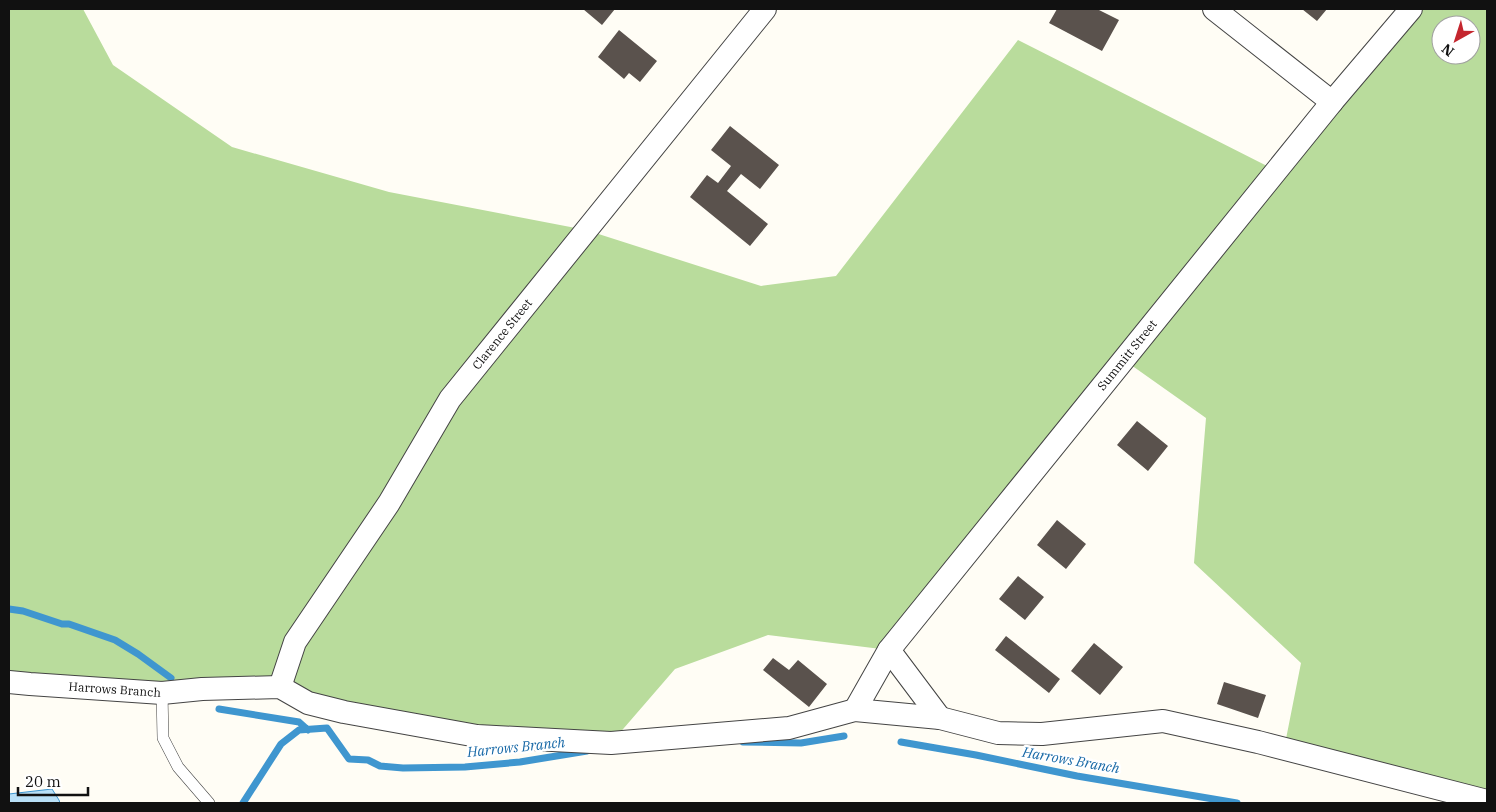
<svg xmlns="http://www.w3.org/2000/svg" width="1496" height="812" viewBox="0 0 1496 812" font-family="'IBM Plex Serif',serif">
  <rect width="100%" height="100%" fill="#fffdf5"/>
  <path fill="#b9dc9c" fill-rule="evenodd" d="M 9,9 L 83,9 L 113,65 L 232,147 L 389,192 L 586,230 L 761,286 L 836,276 L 1018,40 L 1277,171 L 1411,9 L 1487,9 L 1487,801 L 1284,749 L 1301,663 L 1194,563 L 1206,418 L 1124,360 L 889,650 L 768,635 L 675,669 L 611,743 L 477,736 L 280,687 L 9,682 ZM 1441,25 L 1471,25 L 1471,55 L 1441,55 Z"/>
  <path fill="#b9e0f7" stroke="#3f96cf" d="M 52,789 L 59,800 L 60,803 L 9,803 L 9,794 Z"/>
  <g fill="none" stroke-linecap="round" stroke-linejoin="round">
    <path stroke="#3f96cf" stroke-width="7" d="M 9,609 L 23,611 L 62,624 L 69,624 L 115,640 L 138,654 L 171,678
      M 219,709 L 299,722 L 308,730
      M 743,742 L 801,743 L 844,736
      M 901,742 L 976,755 L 1077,776 L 1237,803
      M 243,803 L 281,744 L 299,730 L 327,728 L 349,759 L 368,760 L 380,766 L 403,768 L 465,767 L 520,762 L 587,751"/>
  </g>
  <path fill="#5a524d" d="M 583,9 L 615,9 L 602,25 Z
    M 1057,9 L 1097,9 L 1119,20 L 1102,51 L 1049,23 Z
    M 1302,9 L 1327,9 L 1317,21 Z
    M 619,30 L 657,61 L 640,82 L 629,73 L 624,79 L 598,57 Z
    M 730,126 L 779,165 L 760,189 L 741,174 L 727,191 L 768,224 L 750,246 L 690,197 L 707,175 L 718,183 L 731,166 L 711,150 Z
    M 1137,421 L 1168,446 L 1148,471 L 1117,445 Z
    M 1057,520 L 1086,544 L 1066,569 L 1037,545 Z
    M 1018,576 L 1044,597 L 1025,620 L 999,599 Z
    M 1006,636 L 1060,679 L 1049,693 L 995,650 Z
    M 1094,643 L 1123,667 L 1100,695 L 1071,671 Z
    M 773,658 L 789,670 L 798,660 L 827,684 L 809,707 L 763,670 Z
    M 1224,682 L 1266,695 L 1258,718 L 1217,704 Z"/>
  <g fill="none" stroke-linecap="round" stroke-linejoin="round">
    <g stroke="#444" stroke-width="12">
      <path id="lane" d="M 162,693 L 163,738 L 178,767 L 209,803"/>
    </g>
    <g stroke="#444" stroke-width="24">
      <g id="street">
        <path d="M 1214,9 L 1332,102"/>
        <path d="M 889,650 L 940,718"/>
        <path id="s1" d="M 9,682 L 30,684 L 162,693 L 202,689 L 280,687 L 308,703 L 344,712 L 477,736 L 611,743 L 789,728 L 855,710 L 940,718 L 998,733 L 1042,734 L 1163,721 L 1258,742 L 1487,801"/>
        <path id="s2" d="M 280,687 L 295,642 L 389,503 L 450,399 L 765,9"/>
        <path id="s3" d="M 855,710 L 889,650 L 1332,102 L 1411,9"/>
      </g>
    </g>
    <use href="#lane" stroke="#fff" stroke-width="11"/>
    <use href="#street" stroke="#fff" stroke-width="22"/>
  </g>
  <g text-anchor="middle" stroke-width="5" stroke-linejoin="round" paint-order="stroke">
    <g font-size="12" fill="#111" stroke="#fff">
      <text dy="4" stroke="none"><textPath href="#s2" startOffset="419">Clarence Street</textPath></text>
      <text dy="4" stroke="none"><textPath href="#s3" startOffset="448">Summitt Street</textPath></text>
      <text dy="4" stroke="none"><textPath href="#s1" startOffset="106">Harrows Branch</textPath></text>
    </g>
    <g font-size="14" font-style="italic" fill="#1768a6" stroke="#fff">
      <text transform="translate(516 747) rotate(-6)" y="5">Harrows Branch</text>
      <text transform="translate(1071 760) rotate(10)" y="5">Harrows Branch</text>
    </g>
  </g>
  <rect width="1496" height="812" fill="none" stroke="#111111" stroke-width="20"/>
  <g transform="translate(1456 40) rotate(219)"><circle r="24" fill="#ffffff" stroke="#a0a0a0"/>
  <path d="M0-4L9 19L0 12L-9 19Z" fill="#c4262e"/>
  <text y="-8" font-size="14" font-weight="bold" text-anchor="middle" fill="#111111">N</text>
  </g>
  <path d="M18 787v8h70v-8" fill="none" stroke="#111111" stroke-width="2.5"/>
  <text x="25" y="787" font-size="15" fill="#111111" stroke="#ffffff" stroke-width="4" paint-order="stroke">20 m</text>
</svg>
